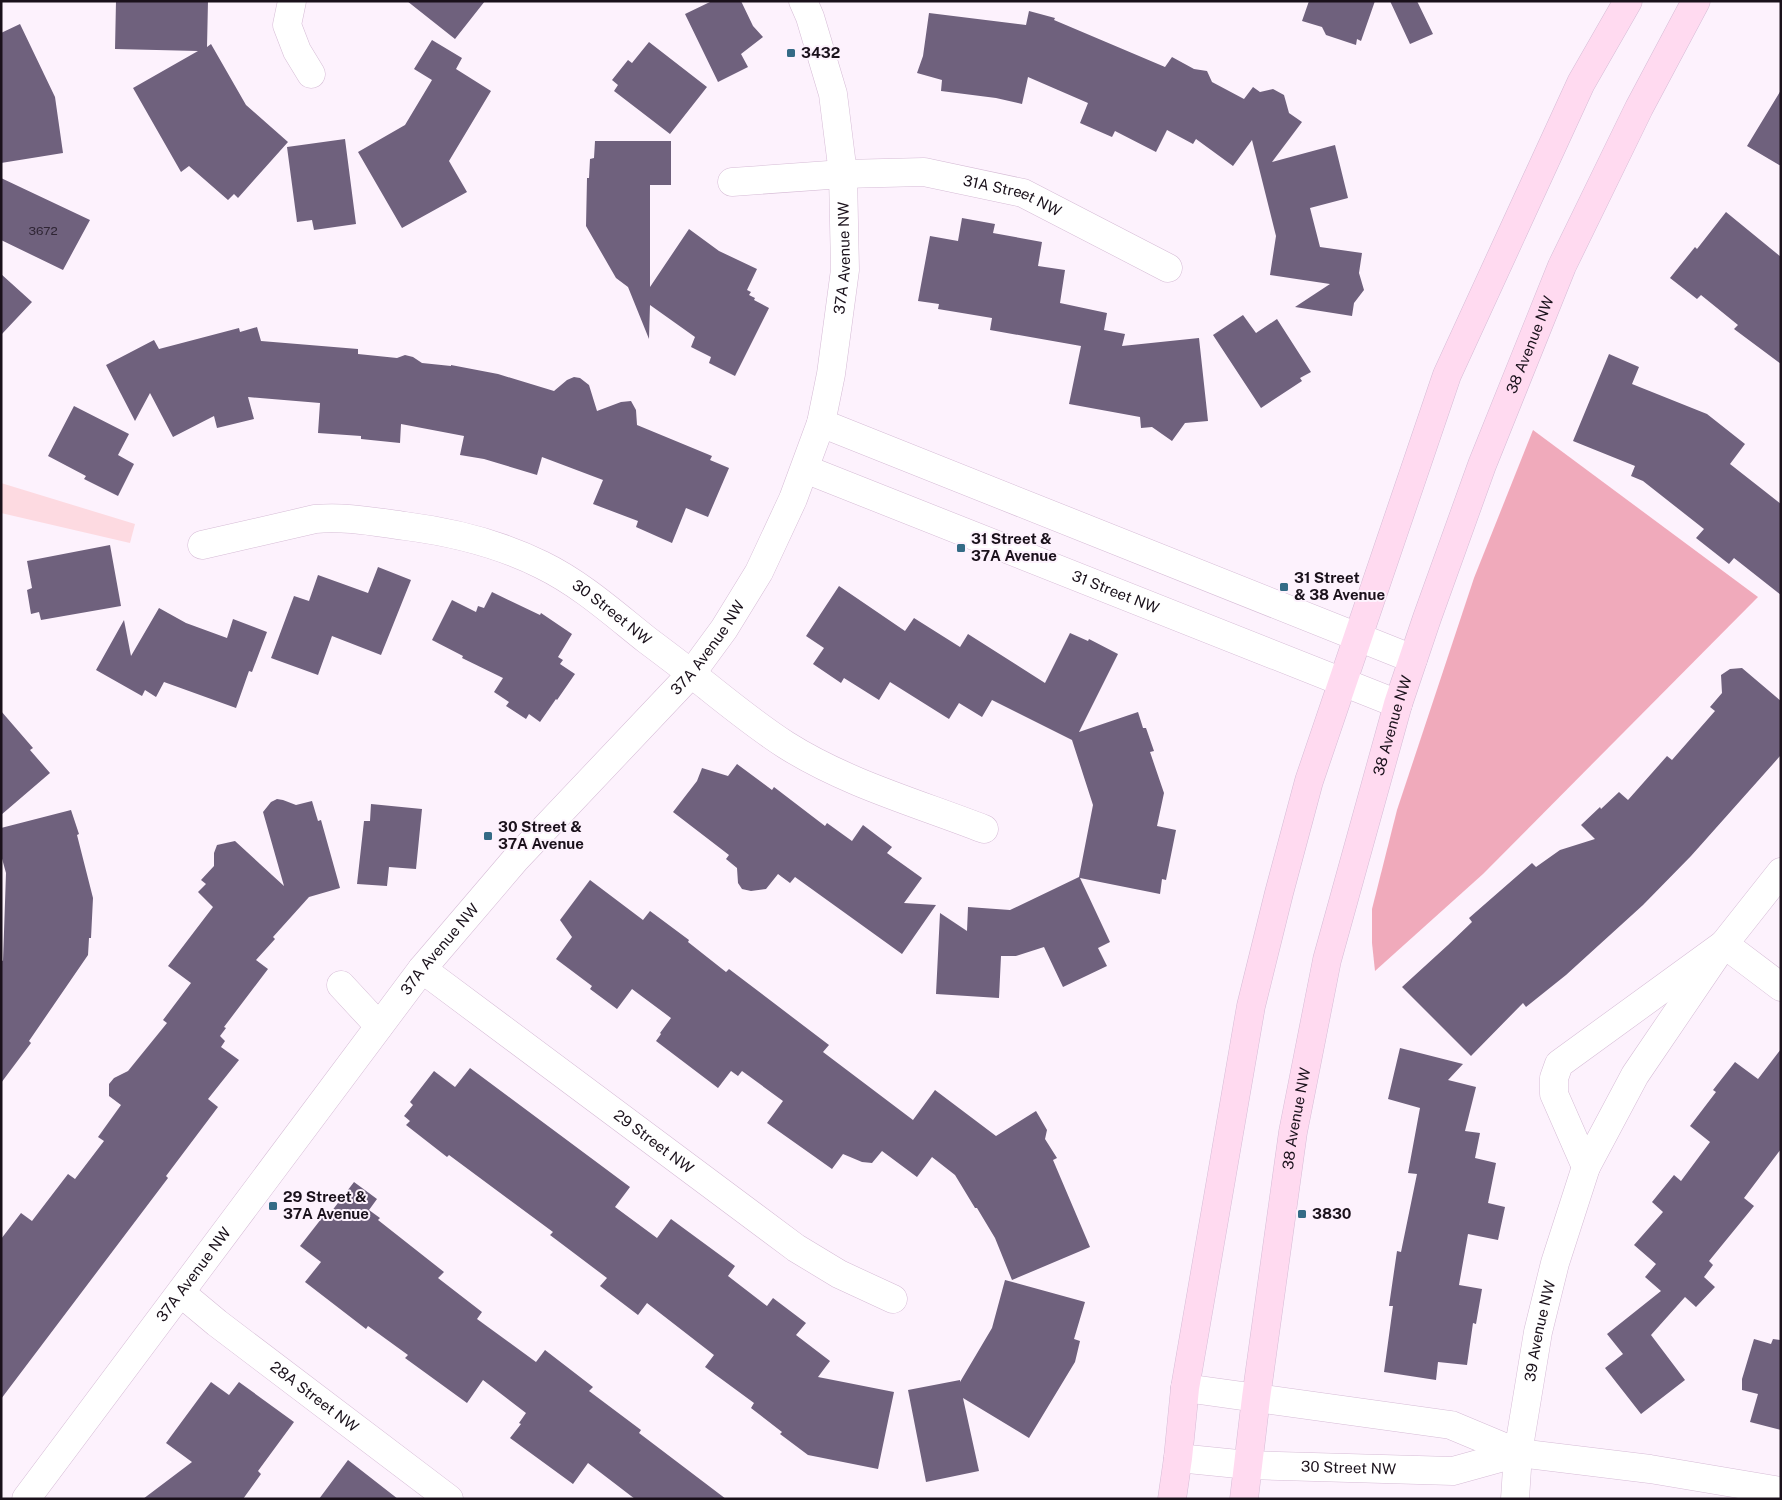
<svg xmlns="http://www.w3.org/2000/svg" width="1782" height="1500" viewBox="0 0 1782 1500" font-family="'Public Sans',sans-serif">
  <rect width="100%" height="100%" fill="#fdf2fd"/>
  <path fill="#fddae1" d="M 1,483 L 135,524 L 130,543 L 1,513 Z"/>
  <path fill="#f0aabb" d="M 1533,430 L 1758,597 L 1483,874 L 1375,971 L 1372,943 L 1372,909 L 1397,810 L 1474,578 Z"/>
  <path fill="#6f617d" d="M 116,1 L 208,1 L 207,47 L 211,44 L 246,105 L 288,142 L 238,198 L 234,194 L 228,200 L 189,166 L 181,172 L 133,88 L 198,51 L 115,49 Z
    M 407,1 L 485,1 L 455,39 Z
    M 712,1 L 741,1 L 753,26 L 763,37 L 741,54 L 748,67 L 718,82 L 685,14 Z
    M 1309,1 L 1375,1 L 1361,41 L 1357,39 L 1356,45 L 1326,35 L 1322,27 L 1302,21 Z
    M 1390,1 L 1417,1 L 1433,34 L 1410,44 Z
    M 1029,11 L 1055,18 L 1054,20 L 1165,67 L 1172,57 L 1194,69 L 1207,71 L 1212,82 L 1244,99 L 1253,87 L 1260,92 L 1273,89 L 1284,95 L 1289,113 L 1302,122 L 1272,162 L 1335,145 L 1348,198 L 1310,208 L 1320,247 L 1362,253 L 1359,273 L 1364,290 L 1354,303 L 1352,316 L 1295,307 L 1330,284 L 1270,275 L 1276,236 L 1252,140 L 1233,166 L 1196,139 L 1193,144 L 1167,130 L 1156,152 L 1115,131 L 1112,137 L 1080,123 L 1088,103 L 1028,77 L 1022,104 L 996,98 L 941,91 L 942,80 L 917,73 L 923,56 L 929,13 L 1026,25 Z
    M 20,24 L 55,97 L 63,153 L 1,163 L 1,33 Z
    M 432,40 L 462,58 L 456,69 L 491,91 L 449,161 L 467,192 L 402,228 L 358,152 L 405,125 L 432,80 L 414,69 Z
    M 649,42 L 707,87 L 670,134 L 614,91 L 618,85 L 612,80 L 628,60 L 632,63 Z
    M 1781,90 L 1781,166 L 1747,146 Z
    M 345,139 L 356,224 L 314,230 L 312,220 L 297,222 L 287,147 Z
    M 595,141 L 671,141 L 671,185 L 650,185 L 650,287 L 689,229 L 719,251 L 757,269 L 747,290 L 751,292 L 749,295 L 755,298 L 754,300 L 769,308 L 735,376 L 709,363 L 711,357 L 691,347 L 695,337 L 650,305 L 649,339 L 628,287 L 616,278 L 586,226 L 587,178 L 589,178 L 590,159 L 594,158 Z
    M 1,178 L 90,220 L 63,270 L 1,240 Z
    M 1726,212 L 1781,257 L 1781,364 L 1734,329 L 1738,325 L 1701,295 L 1697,299 L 1670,278 L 1695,247 L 1697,249 Z
    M 962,218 L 995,224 L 993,233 L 1042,242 L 1038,266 L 1065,270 L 1060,303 L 1107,313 L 1104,330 L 1125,334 L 1122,346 L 1199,338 L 1208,421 L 1185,423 L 1172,441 L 1152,427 L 1141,428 L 1140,417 L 1069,404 L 1081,346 L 990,330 L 992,318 L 938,309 L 939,304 L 918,301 L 930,236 L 958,241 Z
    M 1,274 L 32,302 L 1,335 Z
    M 1243,315 L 1256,333 L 1277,319 L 1311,372 L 1300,378 L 1302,381 L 1261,408 L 1213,335 Z
    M 257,327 L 261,341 L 358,349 L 358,354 L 397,358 L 405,355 L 413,357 L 422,363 L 451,366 L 451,365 L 498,374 L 554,391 L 567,380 L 574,377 L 580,378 L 589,385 L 597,411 L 621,402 L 631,401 L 636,410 L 637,425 L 712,456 L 710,460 L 729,468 L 708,517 L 686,508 L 672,543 L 636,527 L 638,521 L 593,504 L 603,480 L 542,457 L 537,475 L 484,459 L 460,455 L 464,436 L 401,424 L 400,443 L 361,439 L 361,436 L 318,433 L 320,403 L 248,397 L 254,419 L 217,428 L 214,416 L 173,437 L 150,393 L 135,421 L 106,365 L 154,340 L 159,349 L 239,328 L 240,332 Z
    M 1609,354 L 1639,367 L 1632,384 L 1707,414 L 1745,444 L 1730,464 L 1781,504 L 1781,595 L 1734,558 L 1729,564 L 1696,538 L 1704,529 L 1643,481 L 1631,476 L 1635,466 L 1573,441 Z
    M 74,406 L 129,434 L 118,455 L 134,464 L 118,496 L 84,479 L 86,476 L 48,456 Z
    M 110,545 L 121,606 L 41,620 L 39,612 L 31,614 L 27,590 L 32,588 L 27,561 Z
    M 378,567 L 411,580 L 381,655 L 332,636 L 318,675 L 271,658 L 294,596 L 309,601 L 318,575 L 368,593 Z
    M 839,586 L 905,631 L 914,618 L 960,647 L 968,634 L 1045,683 L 1070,633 L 1088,641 L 1089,639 L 1118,654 L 1079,732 L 1138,712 L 1143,728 L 1146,728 L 1154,751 L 1150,752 L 1164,793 L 1157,826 L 1176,830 L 1166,880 L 1162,879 L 1160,894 L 1080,878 L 1110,942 L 1098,948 L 1107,966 L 1063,987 L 1044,947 L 1016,956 L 1001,956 L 999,998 L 936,994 L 940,913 L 967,931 L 968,907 L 1010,910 L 1079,877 L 1093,805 L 1072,740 L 992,700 L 982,717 L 959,703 L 949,719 L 890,682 L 879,700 L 844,678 L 841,683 L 813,664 L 824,648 L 806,636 Z
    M 492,592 L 540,615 L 541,613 L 572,634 L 558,657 L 563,660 L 560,664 L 575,674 L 557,700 L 556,699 L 540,722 L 529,714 L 526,719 L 506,706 L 509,702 L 494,692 L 503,678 L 462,658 L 463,656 L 432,640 L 452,600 L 476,612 L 478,606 L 484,608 Z
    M 159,608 L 186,623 L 227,638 L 233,619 L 267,632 L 252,672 L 249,671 L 236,708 L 164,682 L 156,697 L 145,690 L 142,696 L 96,670 L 124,620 L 131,656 Z
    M 1742,668 L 1781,701 L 1781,755 L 1691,856 L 1643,905 L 1566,975 L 1526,1007 L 1523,1003 L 1471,1056 L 1402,987 L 1448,945 L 1472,922 L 1469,918 L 1532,863 L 1536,867 L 1560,850 L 1595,839 L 1581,825 L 1600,807 L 1601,809 L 1619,792 L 1628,800 L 1667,756 L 1672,760 L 1715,711 L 1710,707 L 1722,693 L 1721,675 L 1730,669 Z
    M 1,711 L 33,748 L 30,750 L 50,773 L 1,815 Z
    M 737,764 L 772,790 L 774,787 L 825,826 L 827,823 L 852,841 L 863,825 L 892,847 L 887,853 L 922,878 L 904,903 L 936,905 L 902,954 L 795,877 L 790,883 L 778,874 L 766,889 L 751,891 L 742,889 L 738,883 L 737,868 L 726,859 L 729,855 L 673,812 L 697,781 L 702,768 L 728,776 Z
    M 277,799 L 283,800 L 296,805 L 312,801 L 318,821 L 321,820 L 340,888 L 309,897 L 273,937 L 275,939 L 256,960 L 268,969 L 224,1027 L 226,1028 L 220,1036 L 225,1041 L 221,1047 L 239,1060 L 208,1099 L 218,1107 L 166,1176 L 168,1178 L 1,1399 L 1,1239 L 21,1213 L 32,1221 L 68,1174 L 75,1179 L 104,1141 L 98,1137 L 121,1105 L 109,1096 L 109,1084 L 114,1078 L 128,1071 L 167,1023 L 163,1020 L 191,983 L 168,966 L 213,907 L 198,892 L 206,884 L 201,880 L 214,866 L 214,853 L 217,845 L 235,841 L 284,886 L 263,812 L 271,802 Z
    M 371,804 L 422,809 L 416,869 L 389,867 L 387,886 L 357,884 L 364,821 L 370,821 Z
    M 71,810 L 79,834 L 77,835 L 93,898 L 91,938 L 89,938 L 88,955 L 29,1041 L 31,1043 L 1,1083 L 1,960 L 3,961 L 6,873 L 1,855 L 1,828 Z
    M 590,880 L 643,920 L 650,911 L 689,940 L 688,942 L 726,972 L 729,969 L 829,1045 L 823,1052 L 913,1120 L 935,1090 L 996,1136 L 1036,1111 L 1047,1130 L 1045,1139 L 1057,1158 L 1053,1160 L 1090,1247 L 1012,1280 L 995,1238 L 977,1208 L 975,1208 L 955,1175 L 932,1157 L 917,1177 L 882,1151 L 872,1163 L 862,1162 L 843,1154 L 832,1169 L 767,1123 L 783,1101 L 742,1071 L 738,1076 L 731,1071 L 718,1088 L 656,1041 L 661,1034 L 660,1033 L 671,1018 L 632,989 L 617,1009 L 590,989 L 592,986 L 556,959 L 572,937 L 560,920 Z
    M 1400,1048 L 1463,1064 L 1448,1080 L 1476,1087 L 1465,1131 L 1480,1133 L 1475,1158 L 1496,1163 L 1488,1203 L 1505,1207 L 1498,1240 L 1468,1234 L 1459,1285 L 1482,1289 L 1476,1324 L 1473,1323 L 1467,1365 L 1438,1362 L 1436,1380 L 1384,1372 L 1393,1306 L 1389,1306 L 1397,1251 L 1401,1252 L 1417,1174 L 1408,1173 L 1420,1108 L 1388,1099 Z
    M 1781,1049 L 1781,1149 L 1744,1198 L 1754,1206 L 1709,1261 L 1713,1265 L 1704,1277 L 1715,1287 L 1696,1307 L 1685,1297 L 1651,1335 L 1685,1380 L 1641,1414 L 1605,1368 L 1623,1354 L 1607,1334 L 1661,1291 L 1645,1277 L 1656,1264 L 1634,1245 L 1663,1212 L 1652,1202 L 1674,1175 L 1681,1181 L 1710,1142 L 1690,1126 L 1716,1092 L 1713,1090 L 1735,1062 L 1758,1079 Z
    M 470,1068 L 630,1187 L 615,1207 L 657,1238 L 671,1219 L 735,1266 L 728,1276 L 767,1306 L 773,1298 L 806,1323 L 796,1335 L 830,1361 L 818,1377 L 894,1392 L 878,1469 L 808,1455 L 780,1434 L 782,1432 L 751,1408 L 754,1403 L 705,1367 L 714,1355 L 647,1303 L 638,1315 L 600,1286 L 607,1278 L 550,1235 L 553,1232 L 449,1155 L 447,1157 L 406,1125 L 410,1121 L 404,1116 L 413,1105 L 410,1102 L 434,1071 L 455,1087 Z
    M 354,1182 L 377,1199 L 369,1210 L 380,1218 L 378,1220 L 444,1272 L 438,1278 L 482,1312 L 477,1319 L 536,1362 L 545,1350 L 593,1387 L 589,1391 L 641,1430 L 639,1433 L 726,1499 L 635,1499 L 588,1463 L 573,1484 L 510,1438 L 521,1424 L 519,1423 L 526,1413 L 483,1380 L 467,1403 L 405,1358 L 408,1355 L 368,1326 L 366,1329 L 305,1282 L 321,1262 L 300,1246 L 325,1214 L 328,1216 Z
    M 1005,1280 L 1085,1302 L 1074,1339 L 1080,1341 L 1075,1362 L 1029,1438 L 963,1398 L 979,1471 L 926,1482 L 908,1390 L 960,1380 L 960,1382 L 992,1328 Z
    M 1754,1339 L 1771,1344 L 1773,1339 L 1781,1340 L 1781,1430 L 1750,1422 L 1758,1394 L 1742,1390 L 1742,1379 Z
    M 211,1382 L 229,1395 L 239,1382 L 294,1422 L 258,1471 L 261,1474 L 243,1499 L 143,1499 L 192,1462 L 166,1443 Z
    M 348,1460 L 398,1499 L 319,1499 Z"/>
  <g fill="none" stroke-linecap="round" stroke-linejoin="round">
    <g stroke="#d6bcd6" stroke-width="29">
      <g id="minor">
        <path d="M 292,1 L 287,25 L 297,51 L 311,74"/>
        <path id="s1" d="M 732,182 L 843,174 L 924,172 L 1023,193 L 1168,268"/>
        <path id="s2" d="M 202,545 L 315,519 C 345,516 375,522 405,526 C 452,532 500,544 542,565 C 581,584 613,613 647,640 C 667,655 687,670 707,686 C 732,706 758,727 786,745 C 846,783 917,803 984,829"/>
        <path id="s3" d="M 422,969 L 796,1248 L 839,1274 L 893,1299"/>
        <path d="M 341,985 L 379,1026"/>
        <path d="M 1586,1167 L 1554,1094 L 1554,1078 L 1559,1064 L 1724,944 L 1781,987"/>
        <path id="s4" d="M 181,1293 L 217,1323 L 449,1499"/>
        <path id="s5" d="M 1515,1499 L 1518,1453 L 1538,1332 L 1555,1263 L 1586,1167 L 1635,1075 L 1724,944 L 1781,872"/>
      </g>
    </g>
    <g stroke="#d6bcd6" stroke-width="29">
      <g id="tertiary">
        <path d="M 821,423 L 1413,659"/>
        <path id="s6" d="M 805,469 L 1398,704"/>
        <path d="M 1185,1388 L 1451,1425 L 1518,1453 L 1650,1469 L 1781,1491"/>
        <path id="s7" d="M 1178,1458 L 1248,1465 L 1453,1471 L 1518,1453"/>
        <path id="s8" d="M 26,1499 L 422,969 L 515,860 L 691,674 L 724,629 L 759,572 L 793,499 L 821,423 L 831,374 L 845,270 L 843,174 L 833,94 L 810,17 L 803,1"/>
      </g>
    </g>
    <g stroke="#d6bcd6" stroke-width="29">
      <g id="secondary">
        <path d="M 1172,1499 L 1178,1458 L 1185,1388 L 1251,1006 L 1279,893 L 1309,781 L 1447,375 L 1581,83 L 1628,1"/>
        <path id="s9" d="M 1244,1499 L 1256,1398 L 1293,1132 L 1327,960 L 1398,704 L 1427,618 L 1482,465 L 1562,266 L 1639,108 L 1696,1"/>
      </g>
    </g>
    <use href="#minor" stroke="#fff" stroke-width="28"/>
    <use href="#tertiary" stroke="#fff" stroke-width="28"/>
    <use href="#secondary" stroke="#ffdaf0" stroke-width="28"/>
  </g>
  <g fill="#346b86" stroke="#fdf2fd" stroke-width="2">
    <rect x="786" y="48" width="10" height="10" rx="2.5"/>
    <rect x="956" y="543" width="10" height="10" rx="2.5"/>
    <rect x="1279" y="582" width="10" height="10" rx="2.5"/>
    <rect x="483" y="831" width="10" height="10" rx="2.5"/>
    <rect x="268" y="1201" width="10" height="10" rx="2.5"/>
    <rect x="1297" y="1209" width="10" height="10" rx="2.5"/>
  </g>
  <g text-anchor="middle" stroke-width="4" stroke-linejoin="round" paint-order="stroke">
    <g font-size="12" fill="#2f2534">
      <text x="43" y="235">3672</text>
    </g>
    <g font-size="15" font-weight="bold" fill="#1a111b" stroke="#fdf2fd" text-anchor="start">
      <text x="801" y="58">3432</text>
      <text x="971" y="544">31 Street &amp;<tspan x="971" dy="17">37A Avenue</tspan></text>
      <text x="1294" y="583">31 Street<tspan x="1294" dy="17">&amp; 38 Avenue</tspan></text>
      <text x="498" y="832">30 Street &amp;<tspan x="498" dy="17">37A Avenue</tspan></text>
      <text x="283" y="1202">29 Street &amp;<tspan x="283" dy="17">37A Avenue</tspan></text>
      <text x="1312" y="1219">3830</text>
    </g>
    <g font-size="15" fill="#1a111b" stroke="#fdf2fd">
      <text dy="5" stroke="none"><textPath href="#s1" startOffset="284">31A Street NW</textPath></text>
      <text dy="5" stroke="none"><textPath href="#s8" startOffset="1512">37A Avenue NW</textPath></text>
      <text dy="5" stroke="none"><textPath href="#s9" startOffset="1194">38 Avenue NW</textPath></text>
      <text dy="5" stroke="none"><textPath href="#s6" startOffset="334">31 Street NW</textPath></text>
      <text dy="5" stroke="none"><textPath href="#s2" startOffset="434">30 Street NW</textPath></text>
      <text dy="5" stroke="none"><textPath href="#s8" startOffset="1092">37A Avenue NW</textPath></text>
      <text dy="5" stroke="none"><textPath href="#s9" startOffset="789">38 Avenue NW</textPath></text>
      <text dy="5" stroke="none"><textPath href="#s8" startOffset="688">37A Avenue NW</textPath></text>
      <text dy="5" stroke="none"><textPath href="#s9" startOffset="384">38 Avenue NW</textPath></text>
      <text dy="5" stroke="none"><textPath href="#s3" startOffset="289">29 Street NW</textPath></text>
      <text dy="5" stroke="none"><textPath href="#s8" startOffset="280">37A Avenue NW</textPath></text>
      <text dy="5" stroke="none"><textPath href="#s5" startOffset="170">39 Avenue NW</textPath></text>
      <text dy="5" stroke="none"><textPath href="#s4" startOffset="169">28A Street NW</textPath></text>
      <text dy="5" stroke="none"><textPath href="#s7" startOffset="171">30 Street NW</textPath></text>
    </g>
  </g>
  <rect width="1782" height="1500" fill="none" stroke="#1a111b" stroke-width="5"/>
</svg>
